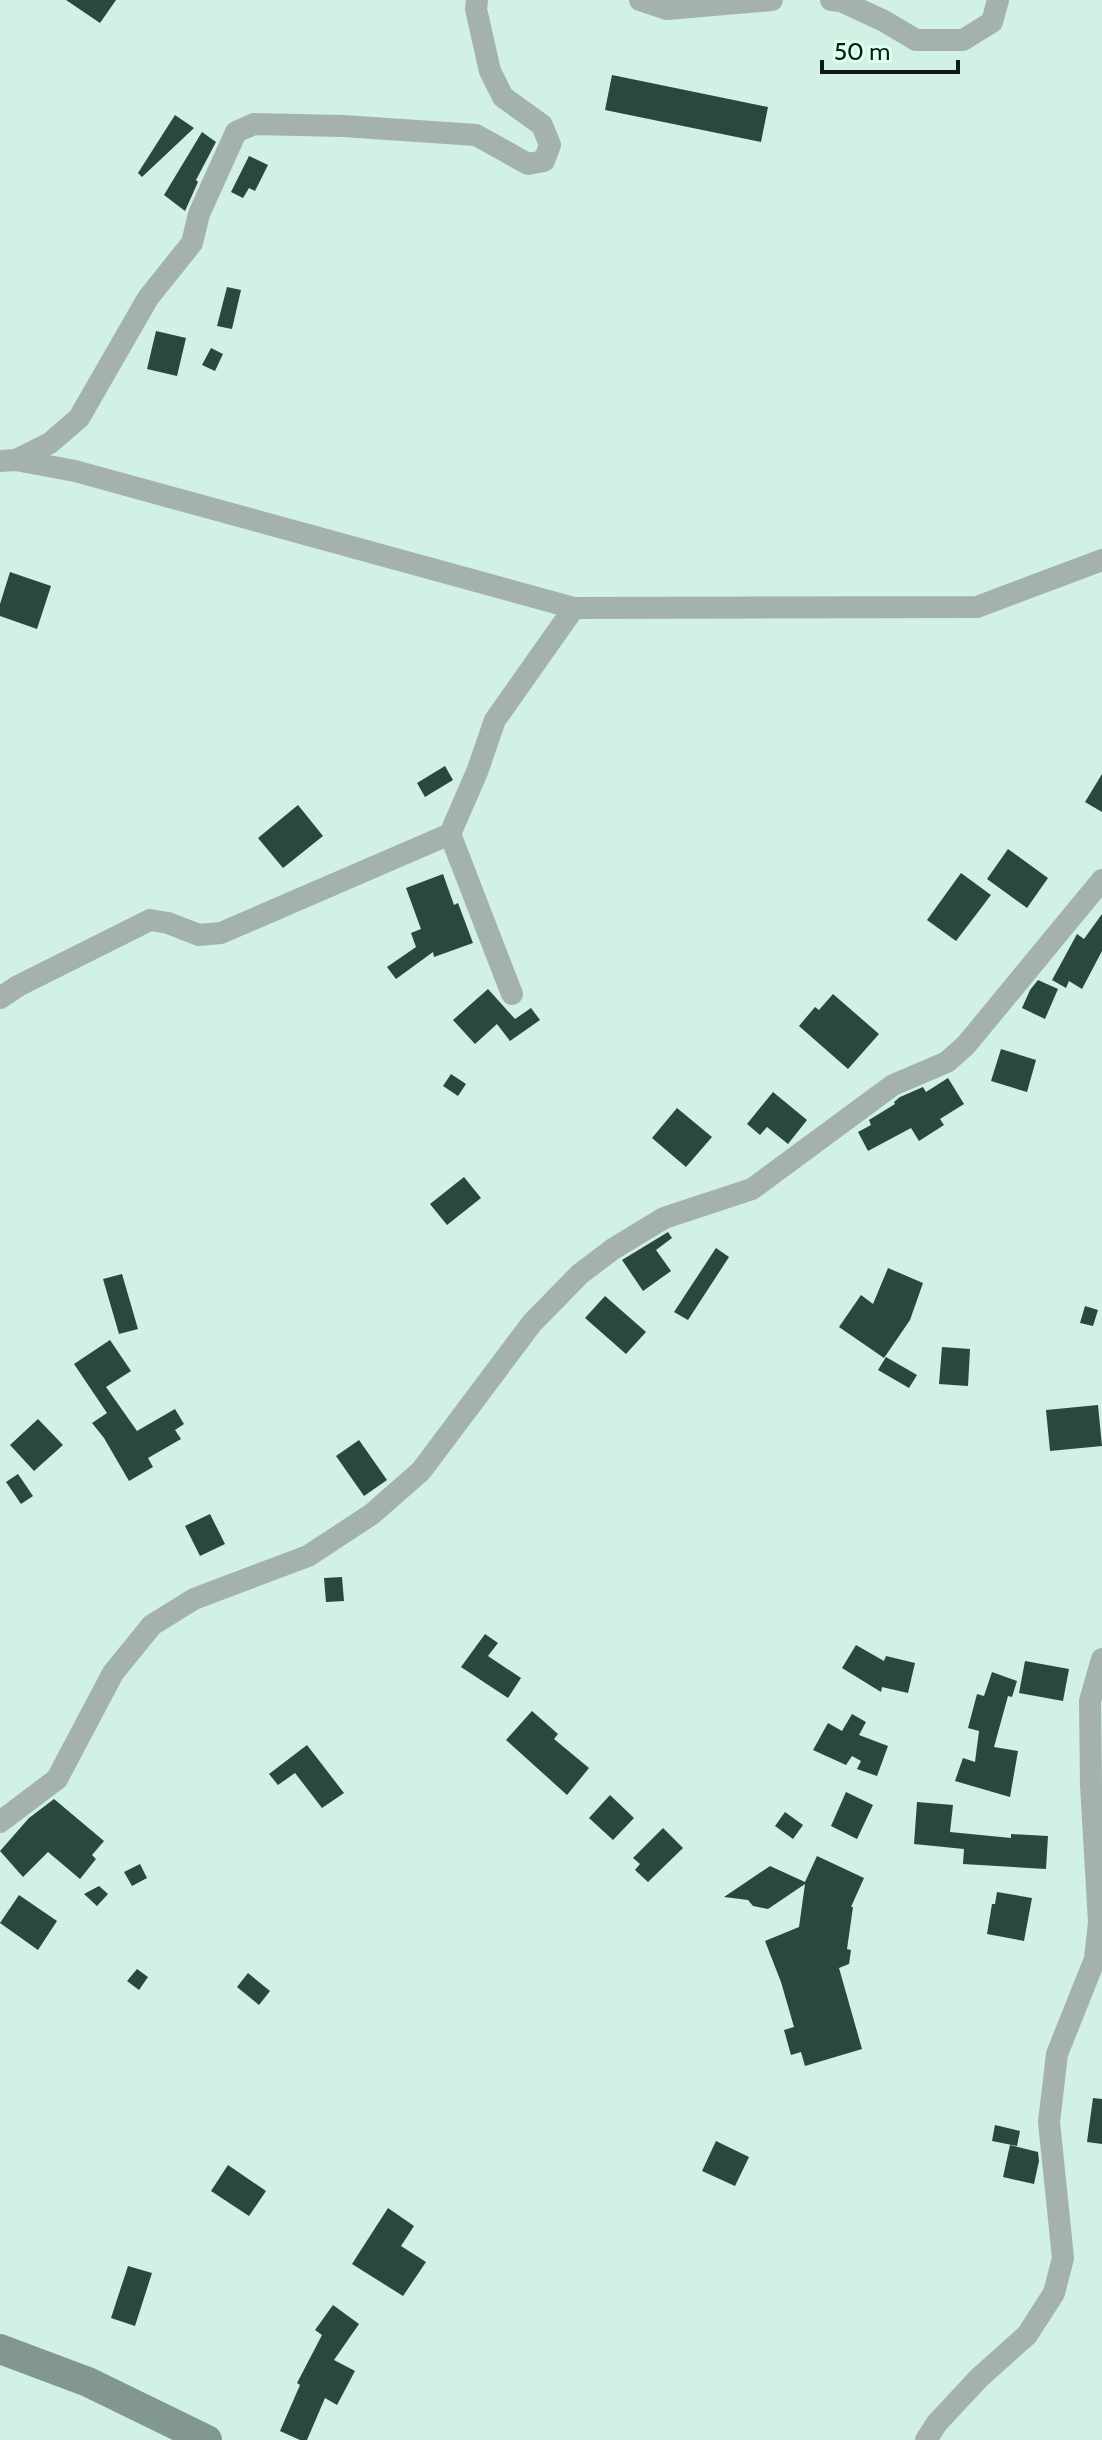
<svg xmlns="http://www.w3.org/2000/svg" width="1102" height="2440" viewBox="0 0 1102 2440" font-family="Cabin,sans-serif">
  <rect width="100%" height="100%" fill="#d0f1e3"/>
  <path fill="#2b483c" d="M 66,0 L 116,0 L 100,23 Z
    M 612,75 L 768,107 L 761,142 L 605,110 Z
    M 175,115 L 194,128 L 142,177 L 138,173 Z
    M 202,132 L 216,142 L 196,180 L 198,182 L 185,211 L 164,195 Z
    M 249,156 L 268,165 L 255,191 L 249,188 L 243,198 L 231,192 Z
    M 227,287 L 241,290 L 232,329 L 217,326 Z
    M 156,331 L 186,338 L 177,376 L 147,369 Z
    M 211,348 L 223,354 L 215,371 L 202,365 Z
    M 10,572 L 51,586 L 37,629 L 0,616 L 0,604 Z
    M 445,766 L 453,780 L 425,797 L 417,783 Z
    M 1102,774 L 1102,812 L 1085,802 Z
    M 298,805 L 323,836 L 283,868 L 258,838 Z
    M 1008,849 L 1048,878 L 1027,908 L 987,879 Z
    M 961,873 L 991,895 L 956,941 L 927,920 Z
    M 443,874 L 454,905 L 458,903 L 473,943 L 434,957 L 433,952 L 396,979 L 387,967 L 416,947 L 411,933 L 421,929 L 406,888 Z
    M 1102,914 L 1102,951 L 1082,989 L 1069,981 L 1066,988 L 1052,980 L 1077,934 L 1084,939 Z
    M 1038,980 L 1058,989 L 1045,1019 L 1022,1008 L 1030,990 Z
    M 488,989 L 515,1019 L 531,1008 L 540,1020 L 510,1041 L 497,1024 L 475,1044 L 453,1020 Z
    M 833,994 L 879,1034 L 848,1069 L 799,1026 L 815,1007 L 819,1010 Z
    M 1001,1049 L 1036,1060 L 1027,1092 L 991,1081 Z
    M 451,1074 L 466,1084 L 458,1096 L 443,1086 Z
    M 948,1078 L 964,1104 L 940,1119 L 944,1125 L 919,1141 L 911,1128 L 868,1151 L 858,1132 L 871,1125 L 869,1120 L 895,1104 L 894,1102 L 900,1097 L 923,1087 L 926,1092 Z
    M 773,1092 L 807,1120 L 788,1144 L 767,1127 L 760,1135 L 747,1124 Z
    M 677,1108 L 712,1137 L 686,1167 L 652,1138 Z
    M 464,1177 L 481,1198 L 447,1225 L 430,1204 Z
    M 668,1232 L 672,1238 L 656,1250 L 671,1271 L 643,1291 L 622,1260 Z
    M 716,1248 L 729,1257 L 688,1320 L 674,1312 Z
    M 888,1268 L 923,1283 L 910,1320 L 884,1358 L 839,1327 L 861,1295 L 873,1304 Z
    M 122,1274 L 138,1329 L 119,1334 L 103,1279 Z
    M 605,1296 L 646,1332 L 626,1354 L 585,1318 Z
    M 1085,1306 L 1098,1310 L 1093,1326 L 1080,1323 Z
    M 110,1340 L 131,1371 L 106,1387 L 137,1431 L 175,1409 L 184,1424 L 175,1430 L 181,1439 L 148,1458 L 153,1467 L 129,1481 L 104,1438 L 92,1423 L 107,1413 L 74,1364 Z
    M 942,1347 L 970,1349 L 968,1386 L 939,1384 Z
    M 886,1357 L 917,1375 L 909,1388 L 878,1370 Z
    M 1098,1405 L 1102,1446 L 1050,1451 L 1046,1410 Z
    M 38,1419 L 63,1445 L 34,1471 L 10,1445 Z
    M 359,1440 L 387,1480 L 364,1496 L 336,1456 Z
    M 18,1474 L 33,1496 L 21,1504 L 6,1482 Z
    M 210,1514 L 225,1544 L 200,1556 L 185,1526 Z
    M 342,1577 L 344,1601 L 326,1602 L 324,1578 Z
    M 485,1634 L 498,1643 L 488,1656 L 521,1678 L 508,1698 L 461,1667 Z
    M 856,1645 L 884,1661 L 886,1656 L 915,1663 L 908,1693 L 882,1687 L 881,1692 L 842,1668 Z
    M 1025,1661 L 1069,1669 L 1063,1701 L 1019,1693 Z
    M 992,1672 L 1017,1681 L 1012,1697 L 1008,1696 L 994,1747 L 1018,1751 L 1010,1797 L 955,1781 L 963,1758 L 975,1762 L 979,1731 L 968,1728 L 977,1694 L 984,1696 Z
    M 532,1711 L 558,1734 L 554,1739 L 589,1768 L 567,1795 L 506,1740 Z
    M 852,1714 L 866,1722 L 859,1735 L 888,1746 L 877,1776 L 857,1769 L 861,1761 L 852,1756 L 846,1765 L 813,1750 L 828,1723 L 842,1731 Z
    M 307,1745 L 344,1793 L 322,1808 L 295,1773 L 278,1785 L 269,1774 Z
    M 846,1792 L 873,1805 L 857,1839 L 831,1826 Z
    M 610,1795 L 634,1818 L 613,1840 L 589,1818 Z
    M 54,1799 L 104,1841 L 92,1855 L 96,1859 L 80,1879 L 48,1852 L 23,1877 L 0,1851 L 29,1818 Z
    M 917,1802 L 953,1805 L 950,1832 L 1011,1838 L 1011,1834 L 1048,1836 L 1046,1869 L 963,1864 L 964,1849 L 914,1844 Z
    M 785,1812 L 803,1825 L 793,1839 L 775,1826 Z
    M 663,1828 L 683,1848 L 648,1882 L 635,1870 L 640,1864 L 633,1858 Z
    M 817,1856 L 864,1878 L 851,1907 L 853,1907 L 847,1949 L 851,1950 L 849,1964 L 839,1968 L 862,2049 L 805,2066 L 801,2052 L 791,2055 L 784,2030 L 794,2027 L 781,1982 L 765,1941 L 799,1927 L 805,1884 L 768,1909 L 753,1906 L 748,1900 L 724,1897 L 770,1866 L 805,1882 Z
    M 140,1864 L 147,1878 L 132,1886 L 124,1872 Z
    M 99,1886 L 108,1894 L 97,1906 L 84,1894 Z
    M 997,1892 L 1032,1898 L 1024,1941 L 987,1934 L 992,1904 L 995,1904 Z
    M 19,1895 L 57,1921 L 38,1950 L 0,1923 Z
    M 137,1969 L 148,1977 L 139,1990 L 127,1981 Z
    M 248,1973 L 270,1991 L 259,2005 L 237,1987 Z
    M 1093,2098 L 1102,2099 L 1102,2144 L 1087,2142 Z
    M 995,2125 L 1020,2131 L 1017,2146 L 992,2141 Z
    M 716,2141 L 749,2157 L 735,2186 L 702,2171 Z
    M 1010,2145 L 1038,2152 L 1039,2161 L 1034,2184 L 1003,2177 Z
    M 228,2165 L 266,2191 L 249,2216 L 211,2191 Z
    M 388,2208 L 414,2226 L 401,2246 L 426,2262 L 403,2296 L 352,2264 Z
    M 128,2266 L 152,2273 L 135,2326 L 111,2318 Z
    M 333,2305 L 359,2324 L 334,2360 L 355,2371 L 337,2405 L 325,2398 L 307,2440 L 300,2440 L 280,2431 L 300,2385 L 297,2383 L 322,2335 L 315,2330 Z"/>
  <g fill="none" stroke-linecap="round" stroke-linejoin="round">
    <path stroke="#a4b2ab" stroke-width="22" d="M 640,0 L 667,9 L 772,0
      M 831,0 L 841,1 L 884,21 L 916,40 L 963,40 L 992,22 L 998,0
      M 16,460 L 75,471 L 574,608 L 977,607 L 1102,560
      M 0,461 L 16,460 L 50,443 L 79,418 L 148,298 L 192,243 L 199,214 L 236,132 L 254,124 L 343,126 L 476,135 L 528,164 L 544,161 L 550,145 L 542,125 L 503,97 L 490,71 L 476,9 L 477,0
      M 512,994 L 450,834 L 477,772 L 495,720 L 574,608
      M 0,998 L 18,986 L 150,920 L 168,923 L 199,935 L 221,933 L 450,834
      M 0,1822 L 57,1779 L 113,1673 L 152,1625 L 194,1599 L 308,1556 L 372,1514 L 421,1471 L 532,1323 L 580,1274 L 613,1249 L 664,1218 L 752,1189 L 893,1085 L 947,1062 L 966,1045 L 1102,880
      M 926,2440 L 937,2423 L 979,2378 L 1027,2335 L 1054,2293 L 1063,2258 L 1049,2122 L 1057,2054 L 1095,1959 L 1099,1922 L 1091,1785 L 1090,1701 L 1102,1659"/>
    <path stroke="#82978e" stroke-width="30" d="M 0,2349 L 88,2382 L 207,2440"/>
  </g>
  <path d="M822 60v12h136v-12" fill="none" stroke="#0e1a15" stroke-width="4"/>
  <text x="834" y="60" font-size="24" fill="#0e1a15" stroke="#ddfff0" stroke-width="6" paint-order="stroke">50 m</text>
</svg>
